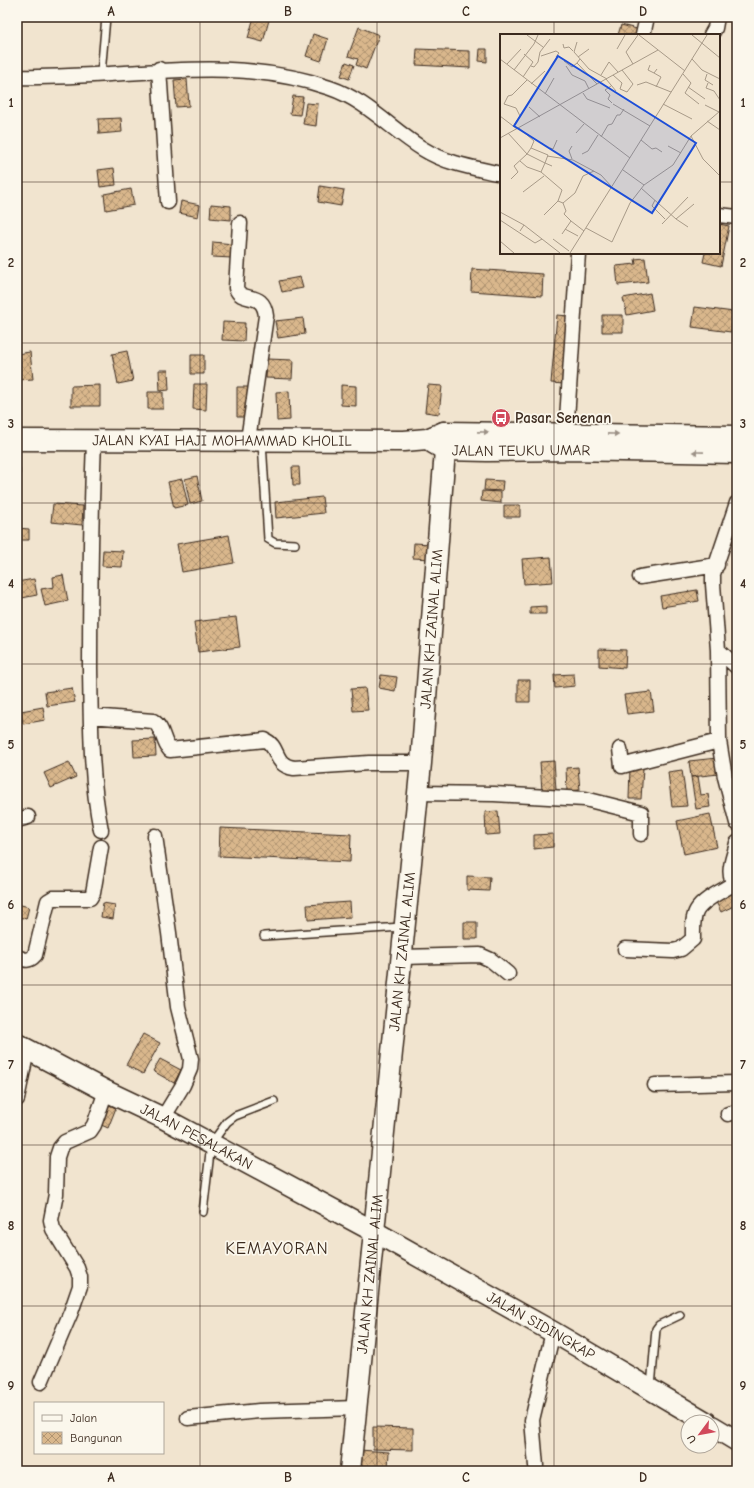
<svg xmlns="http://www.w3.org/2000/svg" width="754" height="1488" viewBox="0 0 754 1488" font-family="'Comic Neue',sans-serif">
  <defs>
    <pattern id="building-cross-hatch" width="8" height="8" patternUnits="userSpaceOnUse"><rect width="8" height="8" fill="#d9b78c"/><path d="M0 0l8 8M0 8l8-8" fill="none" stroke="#b19572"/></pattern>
  </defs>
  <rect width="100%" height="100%" fill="#f1e4cf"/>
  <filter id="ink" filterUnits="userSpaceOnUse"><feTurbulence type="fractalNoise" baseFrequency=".025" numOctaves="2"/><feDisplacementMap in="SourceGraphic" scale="8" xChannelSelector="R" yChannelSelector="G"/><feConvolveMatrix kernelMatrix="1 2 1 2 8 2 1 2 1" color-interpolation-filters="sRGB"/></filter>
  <g filter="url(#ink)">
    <path fill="url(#building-cross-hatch)" stroke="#3b2a1e" d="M 254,17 L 269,20 L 263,42 L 248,38 Z
      M 621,25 L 641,30 L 640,35 L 618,35 Z
      M 359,27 L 379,35 L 366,69 L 356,65 L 358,59 L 348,56 Z
      M 313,34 L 328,39 L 321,61 L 306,56 Z
      M 417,49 L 470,51 L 470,68 L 416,65 Z
      M 480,49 L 487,49 L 487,62 L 479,61 Z
      M 346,62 L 354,65 L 349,79 L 341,76 Z
      M 187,79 L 189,106 L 176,107 L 174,80 Z
      M 293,96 L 303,97 L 300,115 L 290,114 Z
      M 306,103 L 318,104 L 316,126 L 303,124 Z
      M 121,118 L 122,132 L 99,134 L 98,119 Z
      M 114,168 L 116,185 L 100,187 L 98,170 Z
      M 320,186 L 344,190 L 341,206 L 318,202 Z
      M 131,189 L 134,205 L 106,210 L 104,194 Z
      M 181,201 L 200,205 L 198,217 L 179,213 Z
      M 211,204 L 231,206 L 231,220 L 210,218 Z
      M 719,224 L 729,226 L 721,266 L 703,262 L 705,253 L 719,253 Z
      M 213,242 L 233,244 L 232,258 L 212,257 Z
      M 737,245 L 737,269 L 732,268 Z
      M 645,258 L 648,282 L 618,285 L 616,266 L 636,264 L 635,259 Z
      M 472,269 L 543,274 L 542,296 L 471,291 Z
      M 300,277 L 303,288 L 282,292 L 279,281 Z
      M 650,293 L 653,310 L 627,315 L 623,298 Z
      M 695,307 L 734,312 L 731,332 L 692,327 Z
      M 557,315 L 569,316 L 564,384 L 551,383 Z
      M 602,315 L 623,315 L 623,332 L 602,332 Z
      M 303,318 L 305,334 L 278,338 L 275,321 Z
      M 223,322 L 245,323 L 244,341 L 222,340 Z
      M 127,351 L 133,381 L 118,384 L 112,354 Z
      M 30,352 L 33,379 L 17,380 L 17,354 Z
      M 191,355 L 204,355 L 204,374 L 191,374 Z
      M 267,359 L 293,360 L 292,379 L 266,378 Z
      M 159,370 L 168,370 L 169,390 L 160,391 Z
      M 194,384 L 207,384 L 206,410 L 193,409 Z
      M 100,385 L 100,406 L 71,406 L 71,386 Z
      M 341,385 L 356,386 L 356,406 L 341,405 Z
      M 428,385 L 442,386 L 439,414 L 425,412 Z
      M 237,387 L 249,387 L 249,417 L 237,417 Z
      M 289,391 L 290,420 L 277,421 L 276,392 Z
      M 148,392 L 163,392 L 163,409 L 148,409 Z
      M 292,467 L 299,467 L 300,485 L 293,485 Z
      M 17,469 L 20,469 L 20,519 L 17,519 Z
      M 197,476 L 202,501 L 190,504 L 185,479 Z
      M 182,479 L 188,505 L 174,508 L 168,482 Z
      M 485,480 L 503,481 L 502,491 L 484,490 Z
      M 482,491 L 501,492 L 501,503 L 481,501 Z
      M 322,497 L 324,513 L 276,518 L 275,502 Z
      M 53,504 L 83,506 L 82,525 L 51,522 Z
      M 504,505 L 520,505 L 520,517 L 504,517 Z
      M 17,528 L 29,529 L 29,540 L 17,540 Z
      M 229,535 L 234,563 L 182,572 L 177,544 Z
      M 414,543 L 432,544 L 431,559 L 413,558 Z
      M 103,550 L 123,551 L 122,567 L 102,566 Z
      M 551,557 L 553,582 L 524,584 L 522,559 Z
      M 63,575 L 68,601 L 45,606 L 41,589 L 54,587 L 53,577 Z
      M 34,579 L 37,595 L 17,599 L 17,582 Z
      M 697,590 L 699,601 L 662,607 L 660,596 Z
      M 546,606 L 546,614 L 530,614 L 530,607 Z
      M 236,617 L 240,647 L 198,652 L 194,622 Z
      M 599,649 L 626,650 L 625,668 L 599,666 Z
      M 574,674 L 575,686 L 555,688 L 554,675 Z
      M 381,675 L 397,677 L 395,691 L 379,688 Z
      M 518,680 L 530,680 L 530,702 L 518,702 Z
      M 72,688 L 75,702 L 47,706 L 45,692 Z
      M 365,688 L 368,710 L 353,711 L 351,689 Z
      M 736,688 L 737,688 L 737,720 L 734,719 Z
      M 651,692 L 654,711 L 627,714 L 624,695 Z
      M 43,707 L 45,720 L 23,724 L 21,711 Z
      M 155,739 L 156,756 L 134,757 L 133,740 Z
      M 717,758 L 719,774 L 691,777 L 689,761 Z
      M 554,761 L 556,790 L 542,791 L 540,762 Z
      M 69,762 L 76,777 L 51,788 L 44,773 Z
      M 578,767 L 580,790 L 567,791 L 566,768 Z
      M 630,767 L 643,768 L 641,799 L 629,799 Z
      M 682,770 L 687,806 L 672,807 L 668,772 Z
      M 698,776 L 701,795 L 708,794 L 710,807 L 696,809 L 691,777 Z
      M 498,811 L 500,834 L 486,835 L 485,812 Z
      M 710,814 L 717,847 L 684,854 L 677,821 Z
      M 220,828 L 351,834 L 350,862 L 219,856 Z
      M 553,834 L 553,847 L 534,849 L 534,835 Z
      M 467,876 L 490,877 L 489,891 L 467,890 Z
      M 734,889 L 737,896 L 733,898 L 736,905 L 721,912 L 714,898 Z
      M 350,902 L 351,917 L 308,920 L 307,905 Z
      M 103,903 L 115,905 L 113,919 L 101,917 Z
      M 17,904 L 29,907 L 26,919 L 17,916 Z
      M 464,922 L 477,922 L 477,939 L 464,939 Z
      M 143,1034 L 160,1043 L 143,1074 L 126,1065 Z
      M 160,1059 L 181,1070 L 174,1083 L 153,1071 Z
      M 107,1104 L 116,1108 L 108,1128 L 99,1124 Z
      M 373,1427 L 413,1428 L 413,1450 L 373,1449 Z
      M 359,1450 L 389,1452 L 388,1468 L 358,1465 Z"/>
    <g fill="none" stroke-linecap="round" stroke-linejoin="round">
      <g stroke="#3b2a1e" stroke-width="10">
        <path id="lane" d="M 101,74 L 106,17
          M 262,442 L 268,539 L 275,543 L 295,544
          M 264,936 L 402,927
          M 203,1212 L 211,1144 L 227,1122 L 235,1116 L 274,1101
          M 651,1387 L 656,1329 L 659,1325 L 680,1315"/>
      </g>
      <g stroke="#3b2a1e" stroke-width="17">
        <path id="street" d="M 643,35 L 647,17
          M 711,35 L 715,28 L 717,17
          M 159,69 L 168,202
          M 17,77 C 122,80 228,52 330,88 C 366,100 392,130 423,149 C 447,164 475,168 501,174
          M 719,215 L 737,217
          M 240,223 L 236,288 C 242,305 263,289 266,316 L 248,440
          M 566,434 L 578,253
          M 94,441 C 91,516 90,592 90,668 C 91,722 90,777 101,830
          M 737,503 L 713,574 L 713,584 L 718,650 L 719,741 L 725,777 L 737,823
          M 640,577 L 717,565
          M 718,650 L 737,667
          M 91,716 L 153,721 C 164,728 162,741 170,750 L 265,740 C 280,747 273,765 294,768 L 369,763 L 421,763
          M 620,749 L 622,766 L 633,763 L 719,741
          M 418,793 L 494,794 L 585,799 L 641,813 L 641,834
          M 17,820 L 28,817
          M 155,836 L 169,933 L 178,1007 L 191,1059 L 190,1069 L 183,1085 L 163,1118
          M 737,843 C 734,858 724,874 737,888
          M 625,949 L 673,951 L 681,949 L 693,939 C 693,930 692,918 697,910 C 704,899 722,891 733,884
          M 17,957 C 25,960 29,962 35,955 L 48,901 L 53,898 L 90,898 L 93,893 L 101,847
          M 402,957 L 480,955 L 491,960 L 508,974
          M 655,1085 L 737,1083
          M 17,1099 L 27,1050
          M 728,1114 L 737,1112
          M 41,1382 L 71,1312 L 80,1286 L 80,1277 L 77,1268 L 53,1229 L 51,1220 L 56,1194 L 57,1157 L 60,1148 L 65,1142 L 90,1131 L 94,1125 L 106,1091
          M 188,1418 L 259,1411 L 357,1408
          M 536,1466 L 532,1420 L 553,1332"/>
      </g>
      <g stroke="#3b2a1e" stroke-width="23">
        <g id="secondary">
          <path id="s1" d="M 17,440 L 404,441 L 427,439 L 444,432 L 737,436"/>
          <path id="s2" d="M 433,443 L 445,450 L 487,451 L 566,450 L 737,453"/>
          <path id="s3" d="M 17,1044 L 106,1091 L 163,1118 L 375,1232 L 553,1332 L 706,1422"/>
          <path d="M 712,1426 L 737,1441"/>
          <path id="s4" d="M 350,1471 L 421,763 L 445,450 L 444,432"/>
        </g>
      </g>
      <use href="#lane" stroke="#fbf7ec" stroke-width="7"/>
      <use href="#street" stroke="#fbf7ec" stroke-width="14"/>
      <use href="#secondary" stroke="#fbf7ec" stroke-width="20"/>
    </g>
    <defs><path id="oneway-solid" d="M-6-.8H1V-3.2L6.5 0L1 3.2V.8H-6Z"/></defs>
    <g fill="#9b9085">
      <use href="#oneway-solid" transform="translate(483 432) rotate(1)"/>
      <use href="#oneway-solid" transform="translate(613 434) rotate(1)"/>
      <use href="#oneway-solid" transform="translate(698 452) rotate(-179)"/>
    </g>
  </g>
  <path fill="none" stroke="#3b2a1e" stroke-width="1" stroke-opacity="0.55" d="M 200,17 L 200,1471M 377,17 L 377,1471M 554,17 L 554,35M 17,182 L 501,182M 719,182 L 737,182M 554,253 L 554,1471M 17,343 L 737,343M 17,503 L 737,503M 17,664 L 737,664M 17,824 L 737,824M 17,985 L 737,985M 17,1145 L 737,1145M 17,1306 L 737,1306"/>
  <defs>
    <g id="bus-disc" transform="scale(1)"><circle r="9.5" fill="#d1495b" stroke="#fbf7ec"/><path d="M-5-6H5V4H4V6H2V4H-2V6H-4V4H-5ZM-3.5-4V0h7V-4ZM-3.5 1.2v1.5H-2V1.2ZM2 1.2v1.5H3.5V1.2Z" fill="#fff"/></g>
  </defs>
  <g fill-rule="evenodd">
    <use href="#bus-disc" x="501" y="418"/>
  </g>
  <g text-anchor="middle" stroke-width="3.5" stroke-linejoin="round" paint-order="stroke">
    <g font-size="15" font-weight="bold" fill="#3b2a1e" stroke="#fbf7ec" text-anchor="start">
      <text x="515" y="423">Pasar Senenan</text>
    </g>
    <g font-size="15" fill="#3b2a1e" stroke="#fbf7ec">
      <text dy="5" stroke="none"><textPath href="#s1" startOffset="205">JALAN KYAI HAJI MOHAMMAD KHOLIL</textPath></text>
      <text dy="5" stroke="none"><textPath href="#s2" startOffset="90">JALAN TEUKU UMAR</textPath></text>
      <text dy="5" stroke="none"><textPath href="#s4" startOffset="846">JALAN KH ZAINAL ALIM</textPath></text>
      <text dy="5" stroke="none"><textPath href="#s4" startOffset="522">JALAN KH ZAINAL ALIM</textPath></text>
      <text dy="5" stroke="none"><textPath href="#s3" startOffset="202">JALAN PESALAKAN</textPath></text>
      <text dy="5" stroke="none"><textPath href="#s4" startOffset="198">JALAN KH ZAINAL ALIM</textPath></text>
      <text dy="5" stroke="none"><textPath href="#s3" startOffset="595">JALAN SIDINGKAP</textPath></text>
    </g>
    <g font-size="17" letter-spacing="1" fill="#3b2a1e" stroke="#fbf7ec">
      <text x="277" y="1254">KEMAYORAN</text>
    </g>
  </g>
  <g transform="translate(500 34)">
    <rect width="220" height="220" fill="#f1e4cf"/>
    <path fill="none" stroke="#a89a88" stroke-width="1" d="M 27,1 L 43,13M 139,1 L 185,37M 192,1 L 220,24M 77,8 L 74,18 L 89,35 L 107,45M 63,10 L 64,14 L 69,13 L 73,17M 117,15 L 125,1M 41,22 L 56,17 L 59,19 L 56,23M 78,23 L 89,15M 0,25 L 130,124M 80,25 L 77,29 L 97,50M 192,25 L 202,36 L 220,45M 64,27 L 72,33 L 77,29M 7,30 L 21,15M 133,30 L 126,18 L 138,1M 150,31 L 148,36 L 154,39M 31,32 L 34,33 L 38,28 L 40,18 L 50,5M 66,32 L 72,41 L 85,47 L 89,55M 14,36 L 34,10 L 38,1M 183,40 L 191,49 L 185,59 L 199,70M 207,40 L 205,46 L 213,51M 101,41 L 109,28 L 118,38M 113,41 L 122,49 L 120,55 L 127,58 L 133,50 L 122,36M 23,43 L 33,28 L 24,20M 106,45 L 116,57M 208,49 L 206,54 L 214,57 L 220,66M 31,50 L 45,37M 137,51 L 146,48 L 171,58M 111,52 L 105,56 L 110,61 L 108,65 L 112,69M 156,53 L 161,43 L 154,39 L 157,35M 188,53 L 205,65M 83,59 L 87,65 L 110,74M 45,60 L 54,44M 113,70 L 150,92M 163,70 L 192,85M 205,71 L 219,78M 29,73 L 40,83M 0,82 L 17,95M 207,87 L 220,96M 14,91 L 20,82 L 16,74 L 4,70 L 8,62 L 12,61 L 27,46M 19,94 L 34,107 L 31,114M 8,99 L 27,120 L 31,114 L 48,121 L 45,129 L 27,120 L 14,132 L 18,138 L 11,145M 76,99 L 84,90M 191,102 L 203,125 L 220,142M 101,103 L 108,91 L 112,90 L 117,81 L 120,81 L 124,75M 0,104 L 158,16M 141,106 L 152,115 L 156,114 L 162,118M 168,112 L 181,119M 50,114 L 53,115 L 57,106M 82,120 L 88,117 L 98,101M 47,122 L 73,126 L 101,141 L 111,152M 72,125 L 69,117 L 72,112M 20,127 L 27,133 L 41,138M 52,132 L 45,129 L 41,138 L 62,156 L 58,167M 123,136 L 144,151 L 173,131 L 191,102 L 220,77M 141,154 L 176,185 L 194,170M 23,158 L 44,142M 155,166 L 152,172 L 165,185M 0,178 L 24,191 L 20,197M 44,181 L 58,167 L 63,169M 176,185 L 188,193M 0,186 L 35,209 L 42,205 L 60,219M 71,187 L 84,197M 162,190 L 188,163M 24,191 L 42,205M 86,194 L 112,208 L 130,169 L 144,151M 65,195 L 78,202M 62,200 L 71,187 L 64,180 L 66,177 L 63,169 L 75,159 L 83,142 L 94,137M 53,205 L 69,217M 0,207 L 14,219M 70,219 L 207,1"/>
    <path fill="#1d4ed8" fill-opacity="0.15" stroke="#1d4ed8" stroke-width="2" d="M 58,22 L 196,109 L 152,179 L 14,92 Z"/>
    <rect width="220" height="220" fill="none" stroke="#3b2a1e" stroke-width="2"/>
  </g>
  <rect width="754" height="1488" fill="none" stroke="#fbf7ec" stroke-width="44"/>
  <rect x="34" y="1402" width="130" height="52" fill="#fbf7ec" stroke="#aea59a"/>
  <rect x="42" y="1415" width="20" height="6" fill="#fbf7ec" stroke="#aea59a"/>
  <text x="70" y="1422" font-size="12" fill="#3b2a1e">Jalan</text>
  <rect x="42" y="1432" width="20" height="12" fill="url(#building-cross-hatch)" stroke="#aea59a"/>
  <text x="70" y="1442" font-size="12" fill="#3b2a1e">Bangunan</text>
  <g transform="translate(700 1434) rotate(238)"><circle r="19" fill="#fbf7ec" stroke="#aea59a"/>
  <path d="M0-3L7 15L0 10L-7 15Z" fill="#d1495b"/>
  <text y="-6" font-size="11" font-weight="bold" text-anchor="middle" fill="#3b2a1e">U</text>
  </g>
  <rect x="22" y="22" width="710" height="1444" fill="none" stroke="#3b2a1e" stroke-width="1.5"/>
  <g font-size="13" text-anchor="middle" font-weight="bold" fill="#3b2a1e">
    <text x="111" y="16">A</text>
    <text x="288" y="16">B</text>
    <text x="466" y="16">C</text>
    <text x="643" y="16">D</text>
    <text x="11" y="107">1</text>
    <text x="743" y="107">1</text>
    <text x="11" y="267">2</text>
    <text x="743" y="267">2</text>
    <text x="11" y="428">3</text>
    <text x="743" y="428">3</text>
    <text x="11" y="588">4</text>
    <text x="743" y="588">4</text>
    <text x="11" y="749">5</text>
    <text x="743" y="749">5</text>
    <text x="11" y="909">6</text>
    <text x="743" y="909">6</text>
    <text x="11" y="1069">7</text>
    <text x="743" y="1069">7</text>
    <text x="11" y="1230">8</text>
    <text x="743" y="1230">8</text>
    <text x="11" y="1390">9</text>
    <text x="743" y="1390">9</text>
    <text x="111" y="1482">A</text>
    <text x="288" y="1482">B</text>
    <text x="466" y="1482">C</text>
    <text x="643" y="1482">D</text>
  </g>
</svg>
